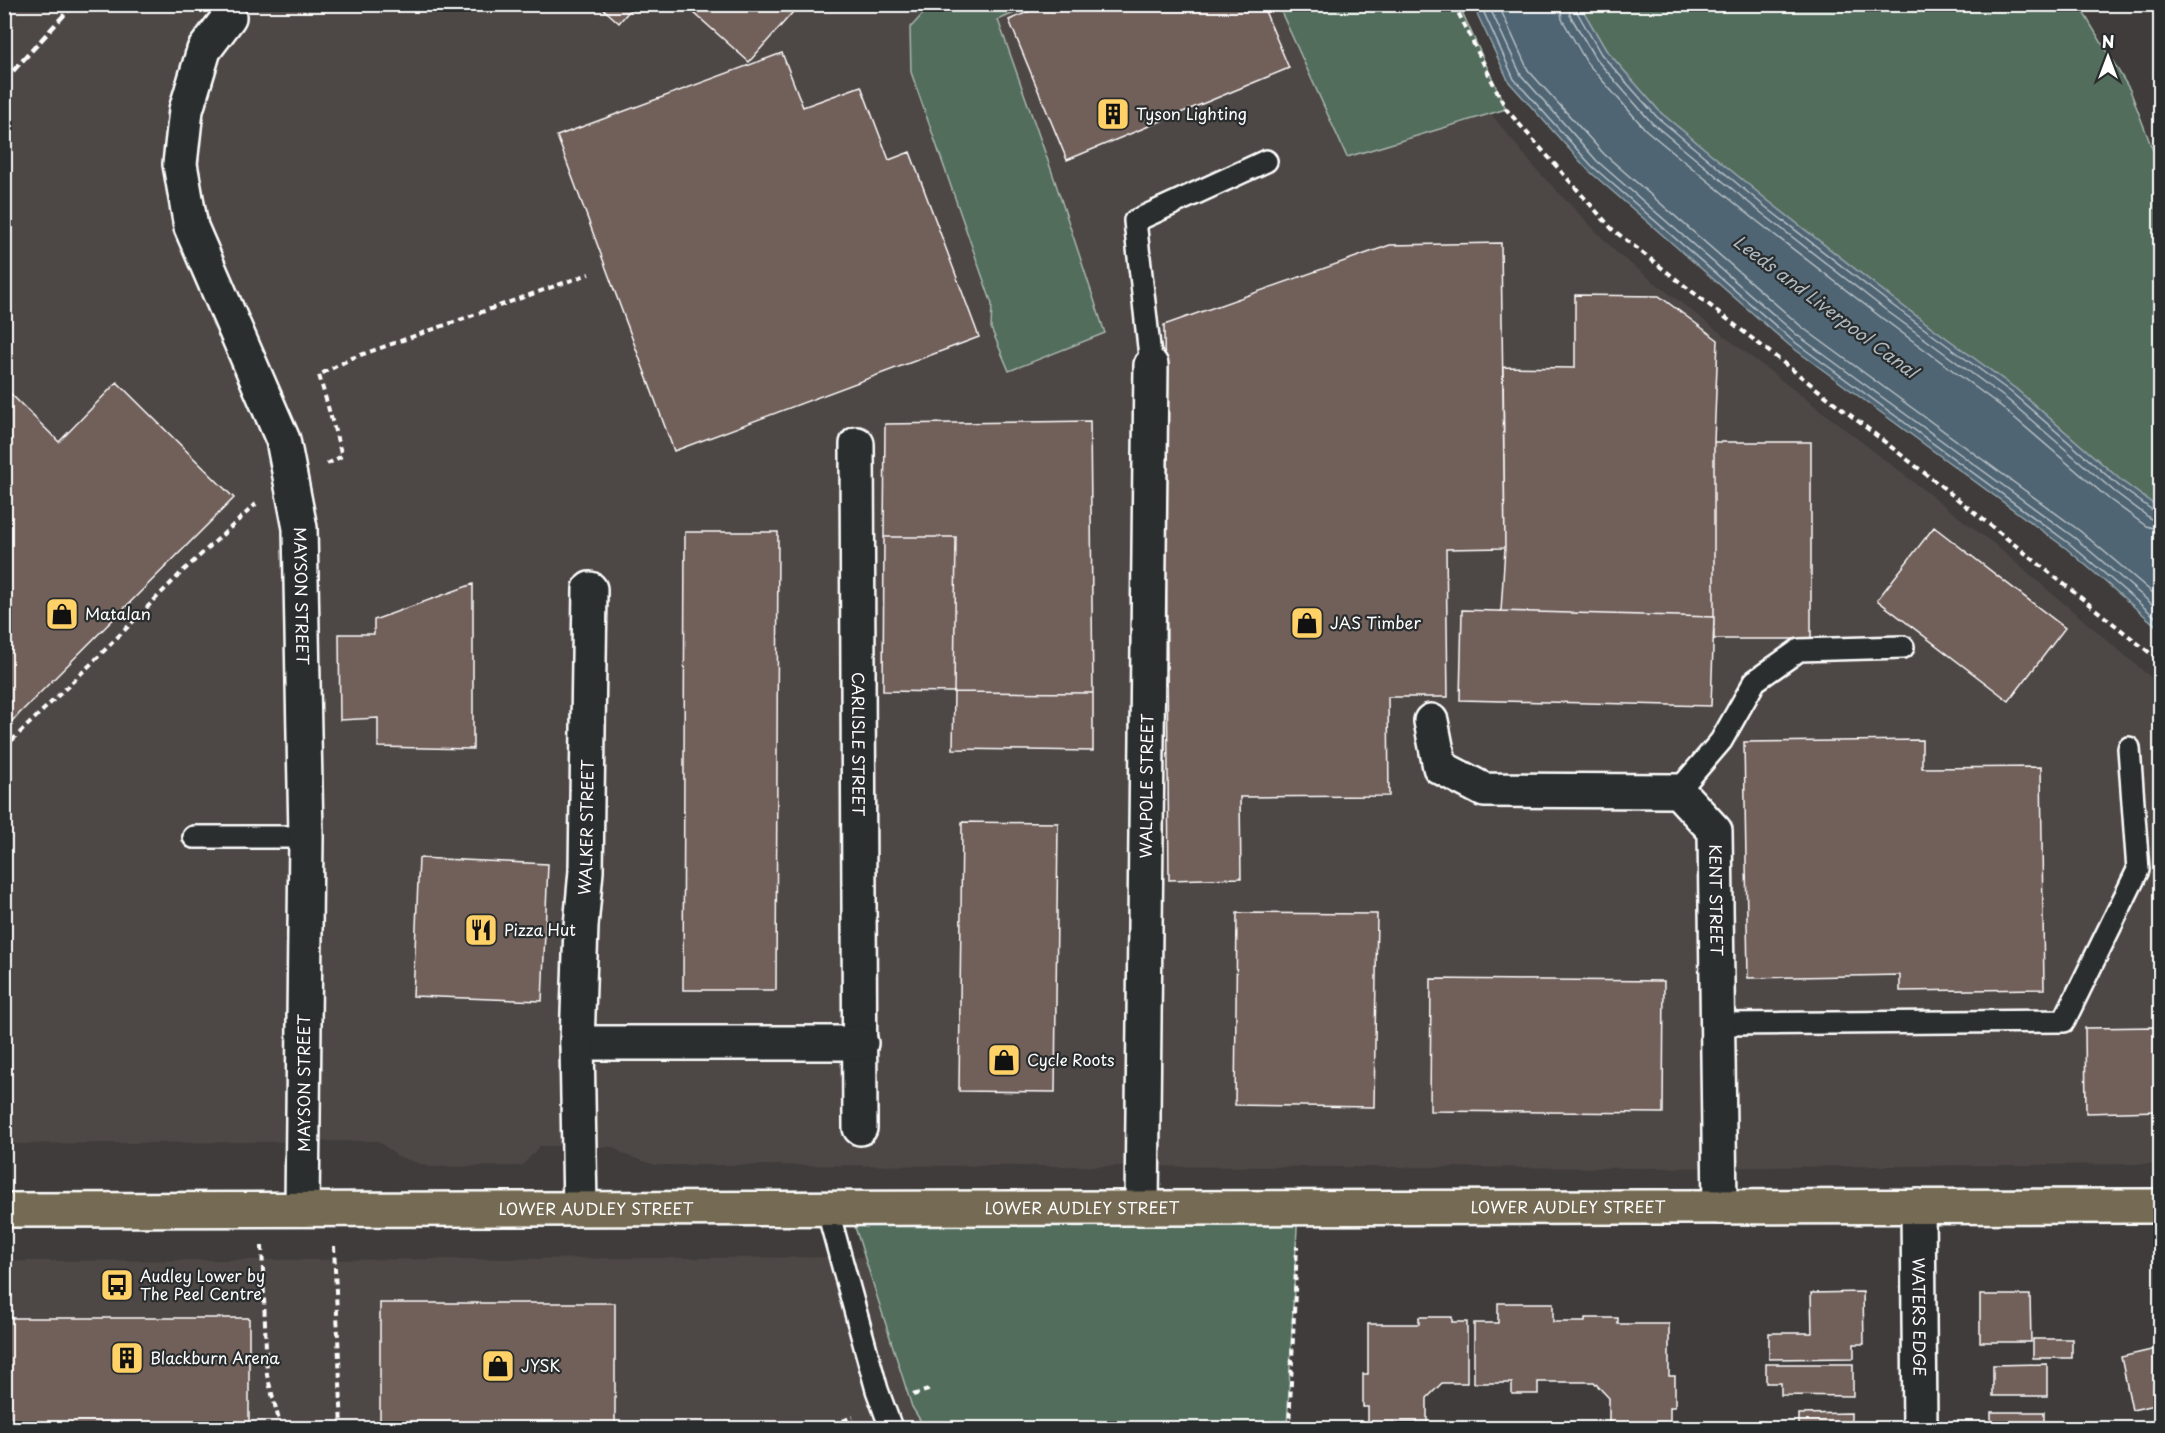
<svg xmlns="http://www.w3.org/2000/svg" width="2165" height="1433" viewBox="0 0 2165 1433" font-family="'Playpen Sans',sans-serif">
  <rect width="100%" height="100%" fill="#3f3c3b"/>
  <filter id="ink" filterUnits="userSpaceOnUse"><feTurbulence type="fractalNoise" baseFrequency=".0167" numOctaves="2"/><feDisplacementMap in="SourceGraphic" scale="12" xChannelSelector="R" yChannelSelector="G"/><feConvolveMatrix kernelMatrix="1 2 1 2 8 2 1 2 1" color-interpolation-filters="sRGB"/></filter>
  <g filter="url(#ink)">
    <path fill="#4e4644" d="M 979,4 L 998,19 L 1033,4 L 1437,5 L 1491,114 L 1536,169 L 1618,254 L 1994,544 L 2160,685 L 2160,1164 L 1642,1168 L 655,1165 L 625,1155 L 613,1147 L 540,1146 L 522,1166 L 429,1167 L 397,1156 L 378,1141 L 5,1144 L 4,5 Z
      M 889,1257 L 947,1428 L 5,1428 L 4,1261 Z"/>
    <path fill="#526d5d" stroke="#a8b6ae" stroke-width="1.5" d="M 1583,4 L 2079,5 L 2130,90 L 2160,169 L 2160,509 L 2123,482 L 2016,389 L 1896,301 L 1767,200 L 1661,113 L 1606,50 L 1582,9 Z
      M 931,5 L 1033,5 L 998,20 L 1053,175 L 1105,333 L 1009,371 L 991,328 L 992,304 L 911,72 L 910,28 Z
      M 1278,5 L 1459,5 L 1506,109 L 1347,157 Z
      M 849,1208 L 1298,1208 L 1287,1428 L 925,1428 L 912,1407 Z"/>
    <path fill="#4f6573" stroke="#95a3ab" stroke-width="1.5" d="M 1473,5 L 1583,5 L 1582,9 L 1606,50 L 1661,113 L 1767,200 L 1896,301 L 2016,389 L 2123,482 L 2160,509 L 2160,629 L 2067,549 L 1789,345 L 1588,170 L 1509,82 Z"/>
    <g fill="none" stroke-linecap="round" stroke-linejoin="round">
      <path stroke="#b9c1c7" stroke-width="1.5" d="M 1480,4 L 1514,79 L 1592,166 L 1792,340 L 2070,544 L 2160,621
        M 1488,4 L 1521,75 L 1597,161 L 1797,335 L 2075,538 L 2160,611
        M 1498,4 L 1528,70 L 1604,154 L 1803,328 L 2080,531 L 2160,599
        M 1560,4 L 1562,19 L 1587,63 L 1646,130 L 1753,218 L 1882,318 L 2002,407 L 2109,499 L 2146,526 L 2160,530
        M 1569,4 L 1570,15 L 1595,58 L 1652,123 L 1759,211 L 1887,311 L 2008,400 L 2115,492 L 2151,519 L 2160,521
        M 1577,4 L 1577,12 L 1601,54 L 1657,117 L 1763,205 L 1892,305 L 2012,393 L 2119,486 L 2155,512 L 2160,514"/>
    </g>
    <path fill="#715e5a" stroke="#fff" stroke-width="1.5" d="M 598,4 L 635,4 L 619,23 Z
      M 684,4 L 800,4 L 749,62 Z
      M 1046,4 L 1262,4 L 1289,68 L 1067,160 L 1009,20 Z
      M 782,53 L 803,107 L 861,86 L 889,160 L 910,152 L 979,337 L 674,451 L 557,136 Z
      M 1501,243 L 1505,548 L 1446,549 L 1448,697 L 1388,697 L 1389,796 L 1240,797 L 1241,878 L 1169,880 L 1164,325 L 1390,245 Z
      M 1575,295 L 1659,296 L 1718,340 L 1714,442 L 1714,617 L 1501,611 L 1505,548 L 1503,367 L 1575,368 Z
      M 117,382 L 234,498 L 4,729 L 4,387 L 59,442 Z
      M 1090,421 L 1093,693 L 954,692 L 956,537 L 884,537 L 885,424 Z
      M 1714,442 L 1811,442 L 1811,639 L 1714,639 Z
      M 1934,527 L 2065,628 L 2009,701 L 1877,600 Z
      M 685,532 L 778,532 L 776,990 L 683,990 Z
      M 884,537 L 956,537 L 954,692 L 883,691 Z
      M 473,584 L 473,749 L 378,747 L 378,718 L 340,720 L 339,634 L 374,634 L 374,620 Z
      M 1462,610 L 1714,617 L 1711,706 L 1460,700 Z
      M 954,692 L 1093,693 L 1093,751 L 953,749 Z
      M 1922,740 L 1922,768 L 2041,767 L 2044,989 L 1900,991 L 1900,975 L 1748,978 L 1744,742 Z
      M 962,822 L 1058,823 L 1055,1092 L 959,1091 Z
      M 419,858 L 548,864 L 542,1001 L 413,996 Z
      M 1237,913 L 1377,914 L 1374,1107 L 1235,1105 Z
      M 1431,979 L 1664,981 L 1663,1113 L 1430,1111 Z
      M 2157,1027 L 2158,1111 L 2086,1113 L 2085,1028 Z
      M 1863,1292 L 1864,1344 L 1854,1344 L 1854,1358 L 1769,1359 L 1769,1333 L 1812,1333 L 1811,1293 Z
      M 1980,1295 L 2030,1295 L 2031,1342 L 1980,1342 Z
      M 380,1303 L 615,1303 L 615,1428 L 380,1428 Z
      M 1498,1303 L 1553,1303 L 1553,1322 L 1585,1322 L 1585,1318 L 1618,1318 L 1618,1324 L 1669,1324 L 1669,1376 L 1675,1376 L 1675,1407 L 1670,1407 L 1670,1423 L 1609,1423 L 1609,1398 L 1594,1382 L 1538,1382 L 1538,1394 L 1512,1394 L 1512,1383 L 1474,1383 L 1474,1323 L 1498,1323 Z
      M 1419,1317 L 1452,1317 L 1452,1322 L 1467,1322 L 1467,1383 L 1442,1383 L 1427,1398 L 1427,1423 L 1368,1423 L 1368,1407 L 1363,1407 L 1363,1374 L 1368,1374 L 1368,1324 L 1419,1324 Z
      M 4,1318 L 249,1318 L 249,1428 L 4,1428 Z
      M 2033,1339 L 2072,1339 L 2072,1358 L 2033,1358 Z
      M 2160,1348 L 2160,1404 L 2132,1410 L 2121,1357 Z
      M 1766,1364 L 1853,1364 L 1853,1396 L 1781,1395 L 1781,1383 L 1766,1383 Z
      M 2047,1364 L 2047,1396 L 1993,1396 L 1993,1365 Z
      M 1991,1412 L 2044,1412 L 2044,1428 L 1991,1428 Z
      M 1851,1413 L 1851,1428 L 1799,1428 L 1799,1414 Z"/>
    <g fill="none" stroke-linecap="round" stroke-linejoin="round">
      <g stroke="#fff" stroke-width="26">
        <path id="service" d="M 1151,365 L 1135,221 L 1266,161
          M 1678,791 L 1721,741 L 1755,681 L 1799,650 L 1903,647
          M 194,837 L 306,837
          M 1719,1024 L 2064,1021 L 2138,870 L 2129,748
          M 827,1208 L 877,1390 L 891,1428"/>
      </g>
      <g stroke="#fff" stroke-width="38">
        <g id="minor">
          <path id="s1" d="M 229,17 L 204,50 L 186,110 L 180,164 L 191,227 L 283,440 L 300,528 L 306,837 L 302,1209"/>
          <path id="s2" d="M 857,444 L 860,1128"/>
          <path id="s3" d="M 1431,721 L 1440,767 L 1484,790 L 1678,791 L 1715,831 L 1720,1207"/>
          <path d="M 577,1043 L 861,1043"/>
          <path id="s4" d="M 1918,1206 L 1920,1428"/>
          <path id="s5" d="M 580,1208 L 577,1043 L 581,926 L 586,871 L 590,589"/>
          <path id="s6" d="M 1142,1208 L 1151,365"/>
        </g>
      </g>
      <g stroke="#fff" stroke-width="38">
        <g id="trunk">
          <path id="s7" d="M 4,1210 L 2160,1206"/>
        </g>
      </g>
      <path stroke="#fff" stroke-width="4" stroke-dasharray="6 4.5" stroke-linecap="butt" d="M 1454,4 L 1506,109 L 1612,229 L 1945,489 L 2160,661
        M 327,464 L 342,456 L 319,375 L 352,358 L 589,274
        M 4,748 L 93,662 L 182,572 L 256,504
        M 262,1246 L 267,1375 L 281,1428
        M 334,1246 L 342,1428
        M 913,1395 L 931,1389
        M 823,1428 L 853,1417
        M 1289,1428 L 1297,1246"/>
      <use href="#service" stroke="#2a2d2e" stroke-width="21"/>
      <use href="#minor" stroke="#2a2d2e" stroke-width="33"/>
      <use href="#trunk" stroke="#746b52" stroke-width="33"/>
      <path stroke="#fff" stroke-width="4.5" stroke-dasharray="9 4.5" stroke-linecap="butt" d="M 4,81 L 74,4"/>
    </g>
  </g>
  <defs>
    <g id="building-square" transform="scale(1.725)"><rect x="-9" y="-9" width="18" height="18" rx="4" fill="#ffd166" stroke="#2a2d2e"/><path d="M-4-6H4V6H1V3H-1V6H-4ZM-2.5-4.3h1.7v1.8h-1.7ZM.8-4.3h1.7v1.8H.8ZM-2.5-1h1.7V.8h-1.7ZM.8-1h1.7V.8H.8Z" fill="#111"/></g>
    <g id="shop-square" transform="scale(1.725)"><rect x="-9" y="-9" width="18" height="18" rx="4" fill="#ffd166" stroke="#2a2d2e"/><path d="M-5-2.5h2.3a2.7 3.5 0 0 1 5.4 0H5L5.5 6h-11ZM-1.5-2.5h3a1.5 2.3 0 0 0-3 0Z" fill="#111"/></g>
    <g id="restaurant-square" transform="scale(1.725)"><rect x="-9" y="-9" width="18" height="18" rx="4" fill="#ffd166" stroke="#2a2d2e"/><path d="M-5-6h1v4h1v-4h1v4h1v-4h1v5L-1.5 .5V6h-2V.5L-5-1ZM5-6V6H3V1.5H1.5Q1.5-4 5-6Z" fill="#111"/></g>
    <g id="bus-square" transform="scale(1.725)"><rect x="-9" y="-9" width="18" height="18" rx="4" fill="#ffd166" stroke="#2a2d2e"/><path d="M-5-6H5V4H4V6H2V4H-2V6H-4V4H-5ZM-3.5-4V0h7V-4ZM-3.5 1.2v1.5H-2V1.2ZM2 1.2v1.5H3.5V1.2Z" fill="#111"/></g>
  </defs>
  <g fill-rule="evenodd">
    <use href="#building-square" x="1113" y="114"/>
    <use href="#shop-square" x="62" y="614"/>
    <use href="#shop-square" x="1307" y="623"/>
    <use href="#restaurant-square" x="481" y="930"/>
    <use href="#shop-square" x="1004" y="1060"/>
    <use href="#bus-square" x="117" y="1285"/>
    <use href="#building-square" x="127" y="1358"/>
    <use href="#shop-square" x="498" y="1366"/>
  </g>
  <g text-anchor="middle" stroke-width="4.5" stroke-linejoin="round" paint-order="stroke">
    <g font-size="16" fill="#fff" stroke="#2a2d2e" text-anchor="start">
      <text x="1136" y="120">Tyson Lighting</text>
      <text x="85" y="620">Matalan</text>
      <text x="1330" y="629">JAS Timber</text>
      <text x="504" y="936">Pizza Hut</text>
      <text x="1027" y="1066">Cycle Roots</text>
      <text x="140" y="1282">Audley Lower by<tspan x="140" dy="18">The Peel Centre</tspan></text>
      <text x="150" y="1364">Blackburn Arena</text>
      <text x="521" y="1372">JYSK</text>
    </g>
    <g font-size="16" fill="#fff" stroke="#2a2d2e">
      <text dy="6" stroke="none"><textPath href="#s1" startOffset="612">MAYSON STREET</textPath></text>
      <text dy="6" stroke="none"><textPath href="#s2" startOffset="300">CARLISLE STREET</textPath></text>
      <text dy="6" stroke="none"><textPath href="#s6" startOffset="422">WALPOLE STREET</textPath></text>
      <text dy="6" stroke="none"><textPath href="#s5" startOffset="381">WALKER STREET</textPath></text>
      <text dy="6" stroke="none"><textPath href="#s3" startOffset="414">KENT STREET</textPath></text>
      <text transform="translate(304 1083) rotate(-90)" y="6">MAYSON STREET</text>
      <text dy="6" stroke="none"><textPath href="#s7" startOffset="1564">LOWER AUDLEY STREET</textPath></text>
      <text dy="6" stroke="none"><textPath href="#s7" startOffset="1078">LOWER AUDLEY STREET</textPath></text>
      <text dy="6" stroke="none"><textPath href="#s7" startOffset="592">LOWER AUDLEY STREET</textPath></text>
      <text dy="6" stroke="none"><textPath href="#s4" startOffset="111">WATERS EDGE</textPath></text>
    </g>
    <g font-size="18" font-style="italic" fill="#b0bac0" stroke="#2a2d2e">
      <text transform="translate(1825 307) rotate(37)" y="6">Leeds and Liverpool Canal</text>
    </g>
  </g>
  <rect width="2165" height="1433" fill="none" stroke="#2a2d2e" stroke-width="24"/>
  <rect x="12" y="12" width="2141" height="1409" fill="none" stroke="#fff" stroke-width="2" filter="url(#ink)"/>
  <g transform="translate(2108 57)" stroke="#2a2d2e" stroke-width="4.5" paint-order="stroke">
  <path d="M0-4.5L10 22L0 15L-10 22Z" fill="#ffffff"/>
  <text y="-9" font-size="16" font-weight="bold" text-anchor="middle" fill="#ffffff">N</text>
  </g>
</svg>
